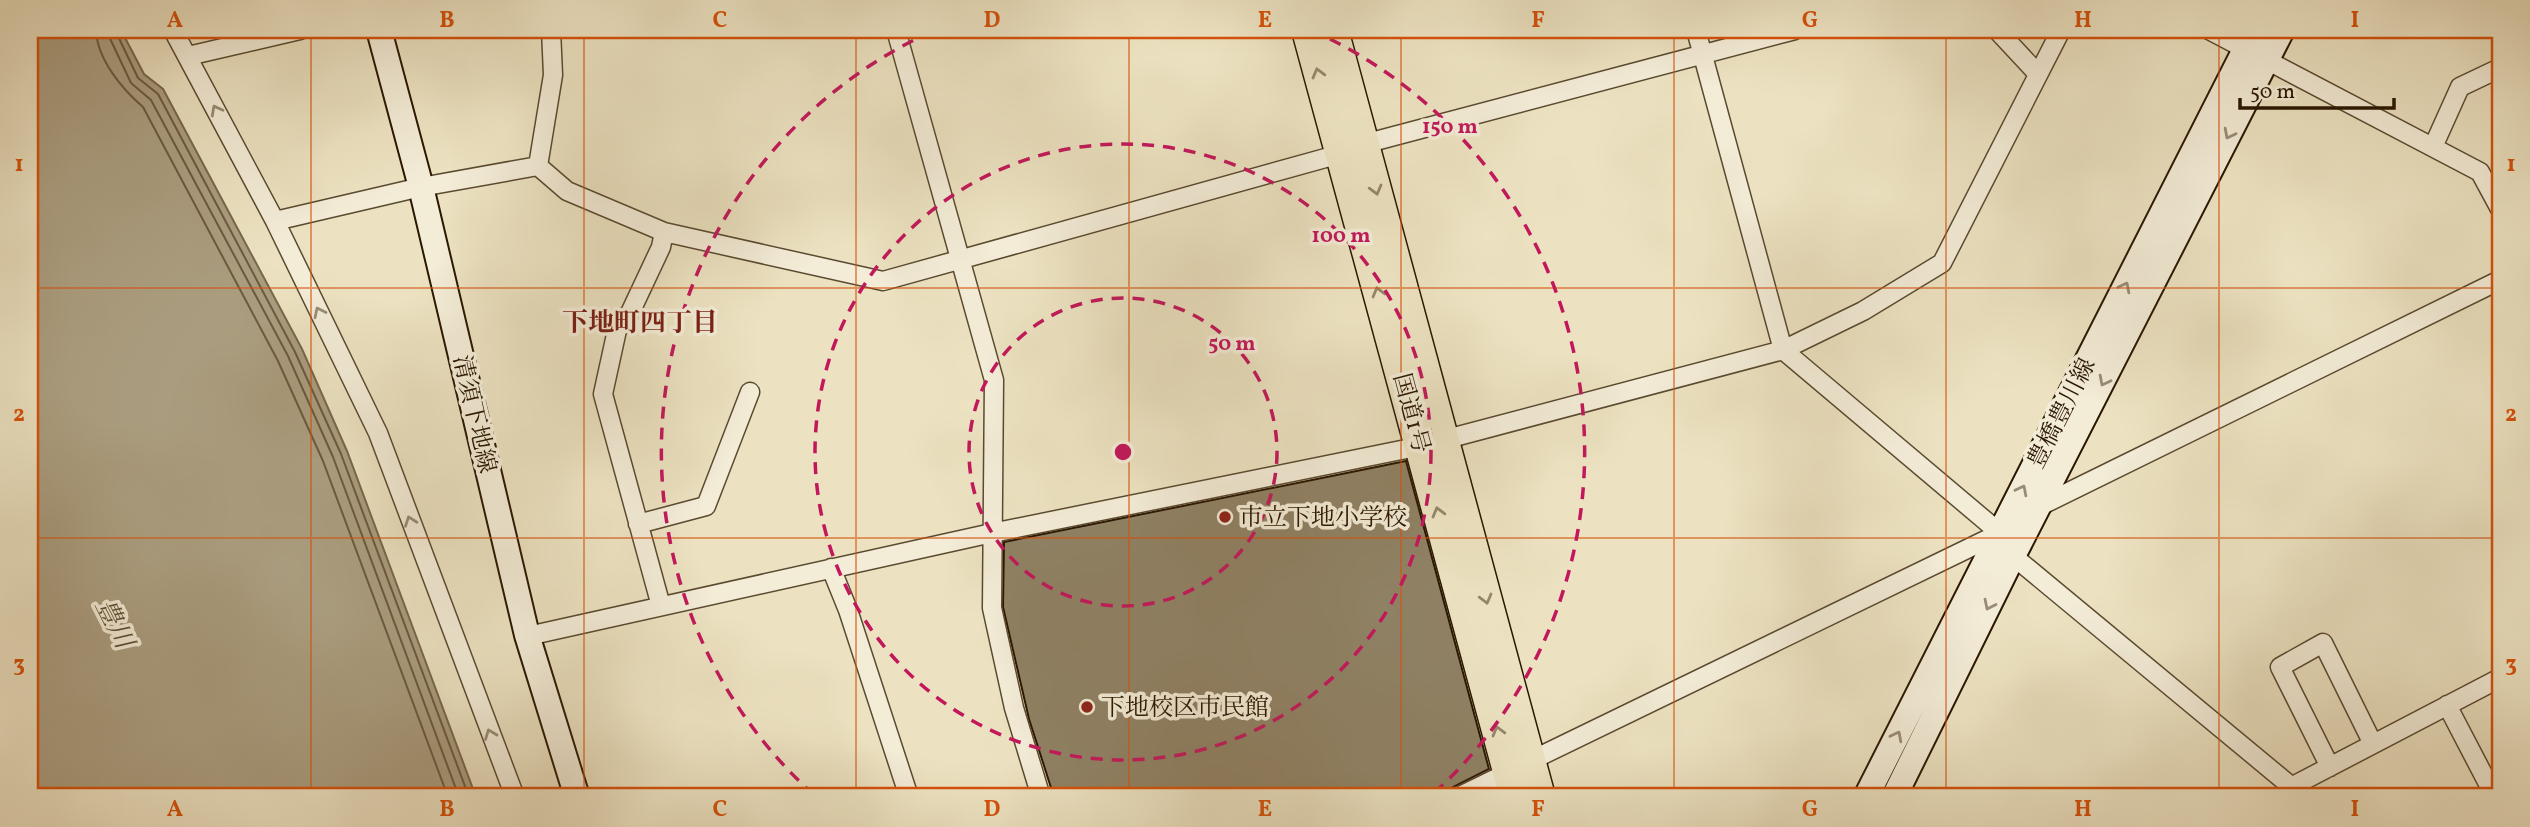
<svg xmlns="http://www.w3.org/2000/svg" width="2530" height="827" viewBox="0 0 2530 827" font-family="Vollkorn,'Noto Serif JP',serif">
  <rect width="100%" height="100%" fill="#ece2c1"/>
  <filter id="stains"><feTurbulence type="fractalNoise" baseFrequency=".00286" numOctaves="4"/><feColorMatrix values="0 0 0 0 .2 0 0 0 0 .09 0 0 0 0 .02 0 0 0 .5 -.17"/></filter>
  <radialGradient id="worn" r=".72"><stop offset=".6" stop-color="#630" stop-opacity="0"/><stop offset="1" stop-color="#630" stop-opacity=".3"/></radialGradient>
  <path fill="#aa9d7f" stroke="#77674c" stroke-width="2" d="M 30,30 L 121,30 L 144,74 L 163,89 L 302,349 L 347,451 L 476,797 L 30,797 Z"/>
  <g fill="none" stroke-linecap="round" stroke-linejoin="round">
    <path stroke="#6a5a40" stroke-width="2" d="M 96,30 C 97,59 122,89 143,107 L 278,361 L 323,461 L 448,797
      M 106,30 L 131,83 L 151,100 L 288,356 L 333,457 L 459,797
      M 115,30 L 138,78 L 158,94 L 295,352 L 341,454 L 469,797"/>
  </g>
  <path fill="#8f8164" stroke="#2a1700" stroke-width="2" d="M 1406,461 L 1489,769 L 1453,787 L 1440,797 L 1054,797 L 1029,719 L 1003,607 L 1004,542 Z"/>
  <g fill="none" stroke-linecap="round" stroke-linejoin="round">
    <g stroke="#5a4a30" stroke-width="21">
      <path id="minor" d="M 173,30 L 275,221 L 378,433 L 515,797
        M 896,30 L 994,380 L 992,608 L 1014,708 L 1041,797
        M 1696,30 L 1783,350 L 1863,311 L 1942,263 L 2061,30
        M 1997,30 L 2038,74
        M 2209,30 L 2480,172 L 2500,209
        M 188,56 L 300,30
        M 1364,144 L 1795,30
        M 2433,147 L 2460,87 L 2500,68
        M 538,166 L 553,75 L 551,30
        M 275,221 L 421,187 L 538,166 L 567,191 L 664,232 L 883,281 L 1340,154
        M 1443,440 L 1783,350 L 2000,533 L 1530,761
        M 2040,506 L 2500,280
        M 638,524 L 706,506 L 750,392
        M 2013,556 L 2304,797
        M 831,568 L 848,610 L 909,797
        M 661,606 L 603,394 L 617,330 L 630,313 L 661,247 L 664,232
        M 528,636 L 992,533 L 1421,446
        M 2447,705 L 2495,797
        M 2330,767 L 2280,667 L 2323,643 L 2373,744
        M 2288,794 L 2291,787 L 2500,678
        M 1458,797 L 1509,772"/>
    </g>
    <g stroke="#2a1700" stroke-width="28">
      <path id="secondary" d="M 379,30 L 421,187 L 527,635 L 577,797
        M 1866,797 L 2255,30
        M 1894,797 L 2013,556 L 2282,30"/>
    </g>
    <g stroke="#2a1700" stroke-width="33">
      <path id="trunk" d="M 1307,30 L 1515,797
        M 1333,30 L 1540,797"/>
    </g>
    <use href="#minor" stroke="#f3ecd7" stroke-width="18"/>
    <use href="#secondary" stroke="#f3ecd7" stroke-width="24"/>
    <use href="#trunk" stroke="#ece2c1" stroke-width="30"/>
  </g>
  <defs><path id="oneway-chevron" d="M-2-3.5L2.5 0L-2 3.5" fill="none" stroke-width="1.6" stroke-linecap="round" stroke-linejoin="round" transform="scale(1.75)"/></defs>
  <g stroke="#95876a">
    <use href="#oneway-chevron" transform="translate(1318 73) rotate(-105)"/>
    <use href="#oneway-chevron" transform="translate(1376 190) rotate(75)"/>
    <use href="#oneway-chevron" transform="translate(1378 292) rotate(-105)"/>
    <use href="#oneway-chevron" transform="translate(1438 512) rotate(-105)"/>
    <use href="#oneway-chevron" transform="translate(1486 599) rotate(75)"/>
    <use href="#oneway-chevron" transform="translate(1498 731) rotate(-105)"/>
  </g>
  <g stroke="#998c76">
    <use href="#oneway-chevron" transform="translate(216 110) rotate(-118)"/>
    <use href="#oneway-chevron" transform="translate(2229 134) rotate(117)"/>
    <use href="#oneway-chevron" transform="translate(2125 287) rotate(-63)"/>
    <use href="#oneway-chevron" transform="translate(319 312) rotate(-116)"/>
    <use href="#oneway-chevron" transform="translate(2104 381) rotate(117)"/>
    <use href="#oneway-chevron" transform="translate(2022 490) rotate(-63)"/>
    <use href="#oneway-chevron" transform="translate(410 521) rotate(-110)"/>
    <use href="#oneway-chevron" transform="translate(1989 605) rotate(116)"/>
    <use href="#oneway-chevron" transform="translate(490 734) rotate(-111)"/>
    <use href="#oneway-chevron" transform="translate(1897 736) rotate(-63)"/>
  </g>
  <path fill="none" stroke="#d5520b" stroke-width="2" stroke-opacity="0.55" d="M 311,30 L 311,797M 584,30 L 584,797M 856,30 L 856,797M 1129,30 L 1129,797M 1401,30 L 1401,797M 1674,30 L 1674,797M 1946,30 L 1946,797M 2219,30 L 2219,797M 30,288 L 2500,288M 30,538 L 2500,538"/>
  <g fill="none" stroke="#c2185b" stroke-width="3.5" stroke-dasharray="12 9">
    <circle cx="1123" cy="452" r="154"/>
    <circle cx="1123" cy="452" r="308"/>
    <path d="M814 795A462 462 0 0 1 935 30M1311 30A462 462 0 0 1 1432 795"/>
  </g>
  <g fill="#8f2418" stroke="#f3ecd7" stroke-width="2.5">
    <circle cx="1225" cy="517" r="7"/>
    <circle cx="1087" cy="707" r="7"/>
  </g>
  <g text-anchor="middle" stroke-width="7" stroke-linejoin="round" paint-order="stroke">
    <g font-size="24" fill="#2a1700" stroke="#f3ecd7">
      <text transform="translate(1412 413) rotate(75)" y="8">国道1号</text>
      <text transform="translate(2061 413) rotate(-63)" y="8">豊橋豊川線</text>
      <text transform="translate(475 414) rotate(77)" y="8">清須下地線</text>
    </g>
    <g font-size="24" fill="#2a1700" stroke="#f3ecd7" text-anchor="start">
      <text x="1239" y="525">市立下地小学校</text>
      <text x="1101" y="715">下地校区市民館</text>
    </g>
    <g font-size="26" font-weight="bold" fill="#7a1f14" stroke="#f3ecd7">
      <text x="640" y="331">下地町四丁目</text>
    </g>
    <g font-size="26" font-style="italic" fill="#5d4d33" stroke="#f3ecd7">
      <text transform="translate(115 623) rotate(63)" y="9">豊川</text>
    </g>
  </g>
  <circle cx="1123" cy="452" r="10" fill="#c2185b" stroke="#f3ecd7" stroke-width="3.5"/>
  <g font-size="21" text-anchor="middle" font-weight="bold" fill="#c2185b" stroke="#f3ecd7" stroke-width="7" stroke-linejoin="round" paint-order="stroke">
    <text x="1450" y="133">150 m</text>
    <text x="1341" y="242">100 m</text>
    <text x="1232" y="350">50 m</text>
  </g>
  <rect width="2530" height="827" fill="none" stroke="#ece2c1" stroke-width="77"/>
  <path d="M2240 98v10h154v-10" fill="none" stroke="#2a1700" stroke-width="3.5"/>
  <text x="2250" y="98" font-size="21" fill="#2a1700" stroke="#f3ecd7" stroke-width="5" paint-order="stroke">50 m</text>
  <rect x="38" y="38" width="2454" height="750" fill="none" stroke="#d5520b" stroke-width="2.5"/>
  <g font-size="23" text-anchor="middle" font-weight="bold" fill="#d5520b">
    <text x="175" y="27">A</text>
    <text x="447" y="27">B</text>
    <text x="720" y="27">C</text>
    <text x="992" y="27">D</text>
    <text x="1265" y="27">E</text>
    <text x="1538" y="27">F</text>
    <text x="1810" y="27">G</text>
    <text x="2083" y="27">H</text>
    <text x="2355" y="27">I</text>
    <text x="19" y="171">1</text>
    <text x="2511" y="171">1</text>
    <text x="19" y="421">2</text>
    <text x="2511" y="421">2</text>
    <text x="19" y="671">3</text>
    <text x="2511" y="671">3</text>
    <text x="175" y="816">A</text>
    <text x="447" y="816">B</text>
    <text x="720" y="816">C</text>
    <text x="992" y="816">D</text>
    <text x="1265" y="816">E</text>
    <text x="1538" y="816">F</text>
    <text x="1810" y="816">G</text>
    <text x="2083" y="816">H</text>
    <text x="2355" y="816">I</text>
  </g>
  <rect width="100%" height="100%" filter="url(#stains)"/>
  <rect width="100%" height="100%" fill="url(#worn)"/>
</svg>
